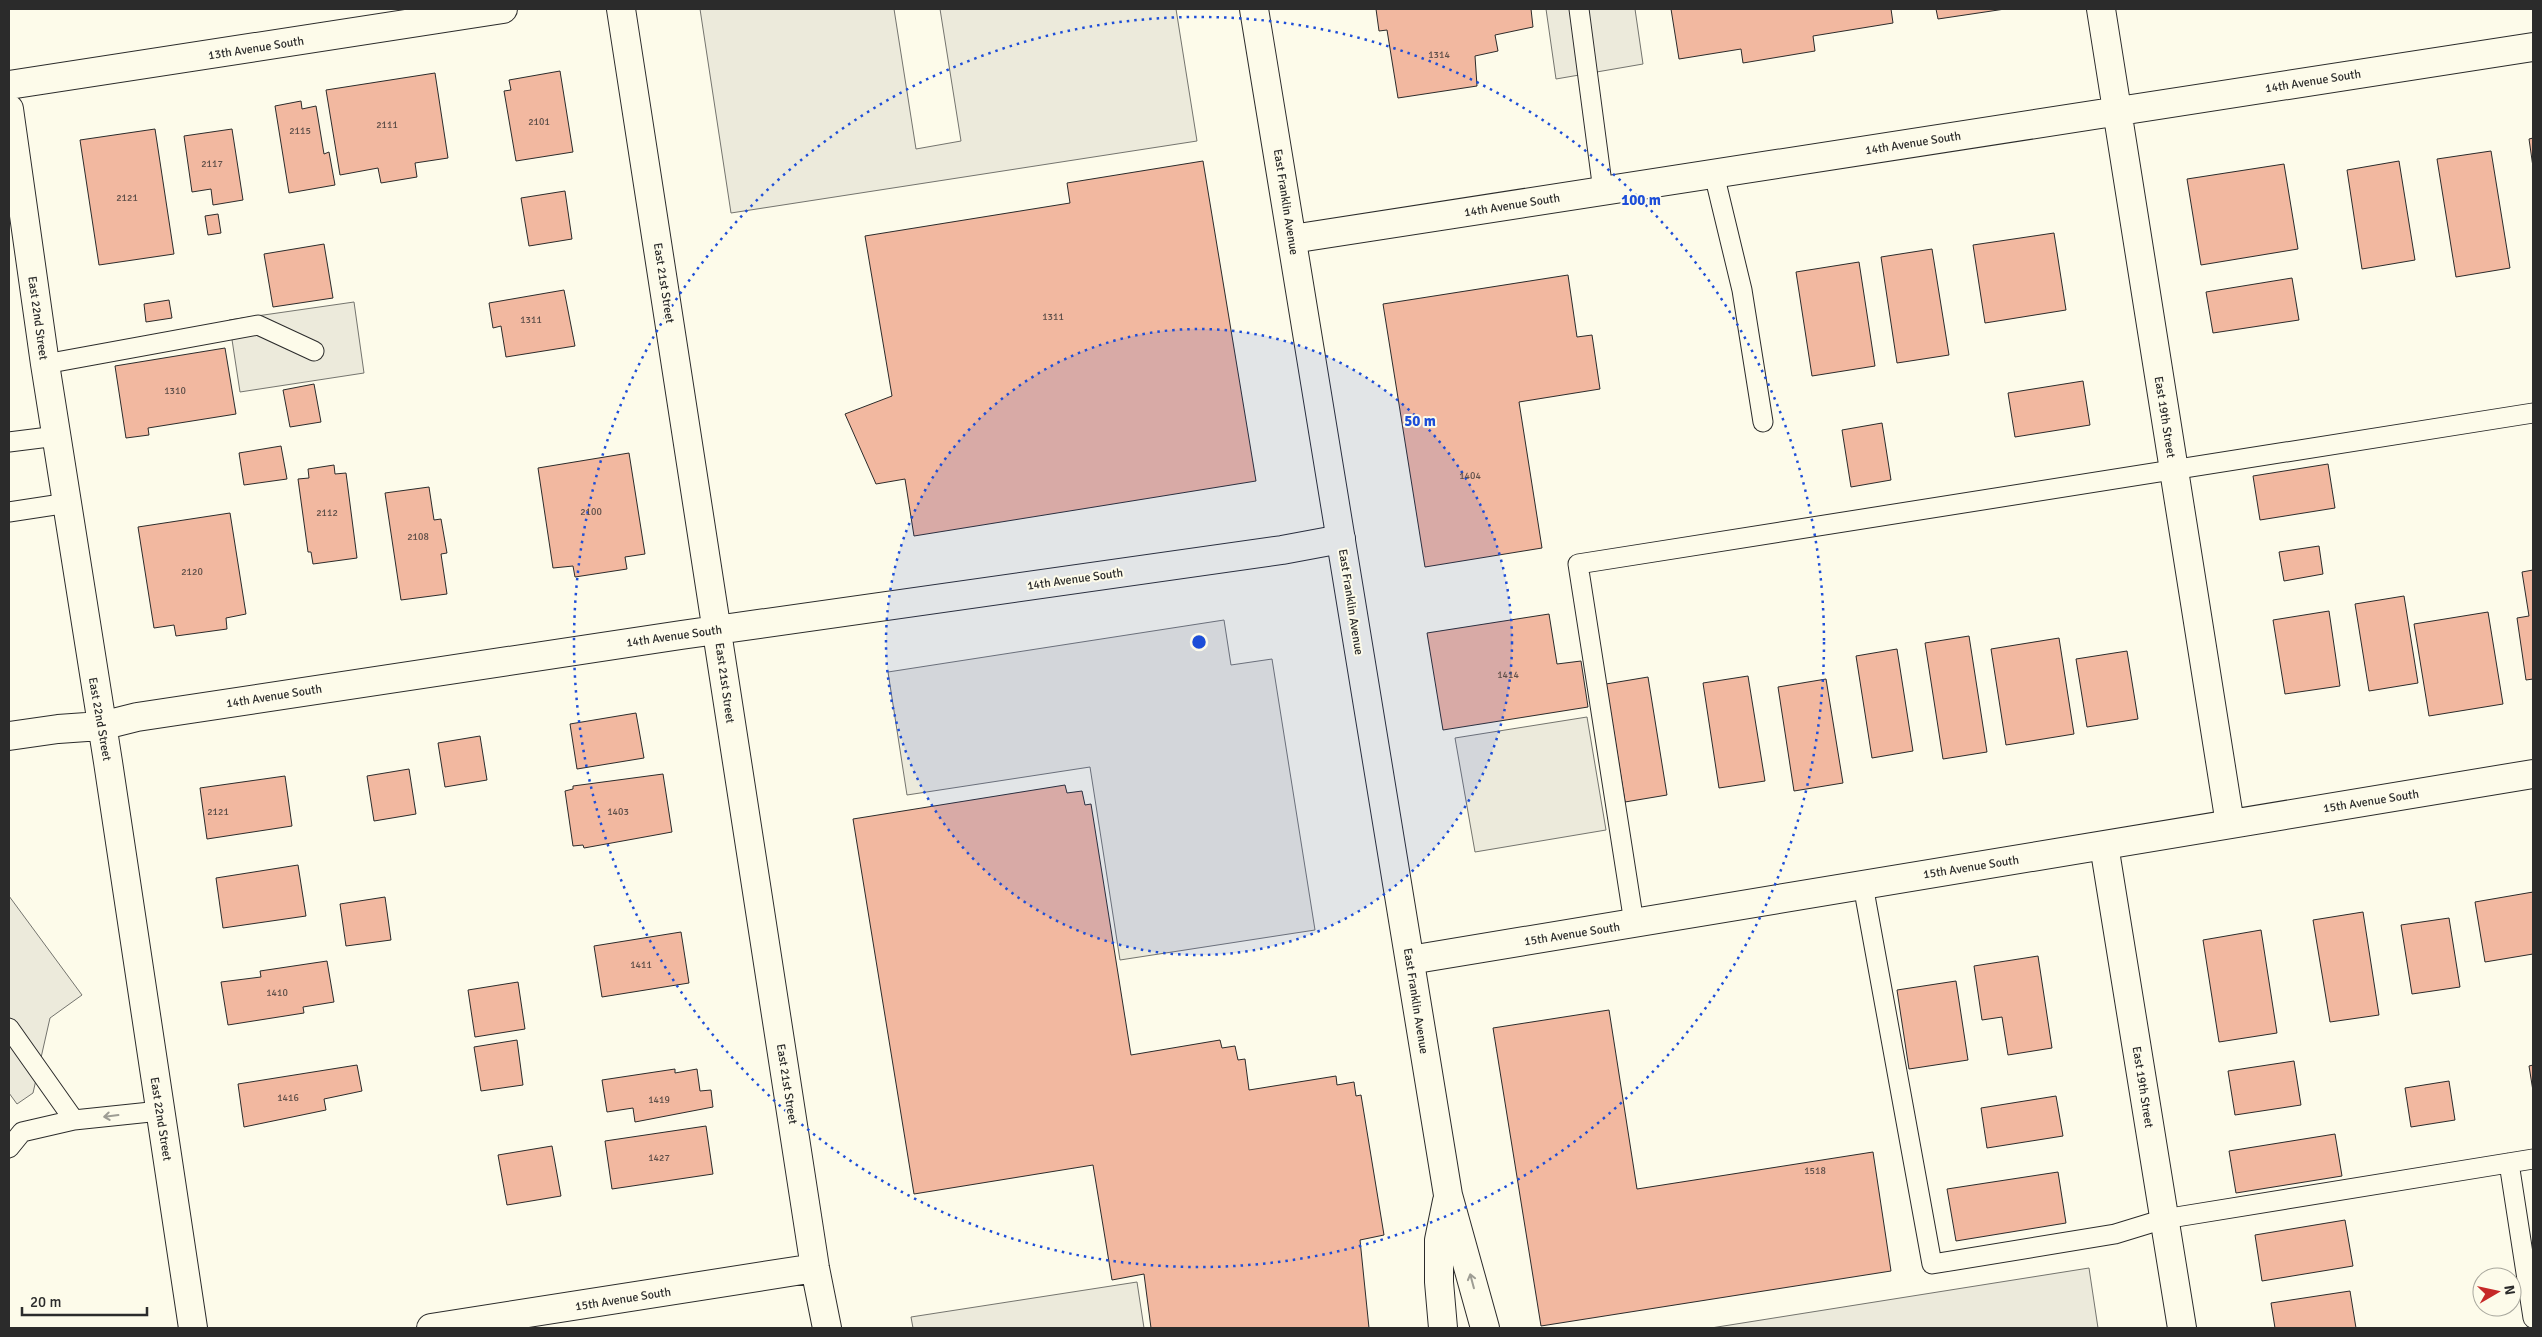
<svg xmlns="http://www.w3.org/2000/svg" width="2542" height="1337" viewBox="0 0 2542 1337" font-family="Signika,sans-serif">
  <rect width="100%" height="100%" fill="#fdfbea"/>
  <path fill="#eceadb" stroke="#74746e" d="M 700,9 L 894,9 L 916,149 L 961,141 L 940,9 L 1176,9 L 1197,141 L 731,213 Z
    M 1546,9 L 1635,9 L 1643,64 L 1556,79 Z
    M 354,302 L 364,373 L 240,392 L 229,320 Z
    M 1224,620 L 1231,665 L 1272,659 L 1315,930 L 1120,960 L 1090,767 L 907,795 L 888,672 Z
    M 1587,717 L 1606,830 L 1475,852 L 1455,738 Z
    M 9,896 L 82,995 L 50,1018 L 33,1093 L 17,1104 L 9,1093 Z
    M 2089,1268 L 2098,1328 L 1711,1328 Z
    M 1137,1282 L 1144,1328 L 913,1328 L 911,1317 Z"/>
  <path fill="#f2b8a0" stroke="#2b2b2b" d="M 1376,9 L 1531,9 L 1533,27 L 1495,35 L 1498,51 L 1475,56 L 1477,86 L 1398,98 L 1387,30 L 1379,31 Z
    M 1671,9 L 1891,9 L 1893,23 L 1813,36 L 1815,51 L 1743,63 L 1741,49 L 1679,59 Z
    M 1936,9 L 2005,9 L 1938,19 Z
    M 560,71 L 573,152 L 516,161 L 504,91 L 511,90 L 509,80 Z
    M 435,73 L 448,158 L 415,163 L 417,177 L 381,183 L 378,168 L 340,175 L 326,90 Z
    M 301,101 L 302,109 L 316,106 L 324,154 L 329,152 L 335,185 L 289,193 L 275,106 Z
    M 155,129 L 174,254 L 99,265 L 80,140 Z
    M 232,129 L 243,200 L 213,205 L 211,189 L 192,192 L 184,136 Z
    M 2533,138 L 2533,167 L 2529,139 Z
    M 2491,151 L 2510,268 L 2456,277 L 2437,159 Z
    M 1203,161 L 1256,481 L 914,536 L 905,479 L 876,484 L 845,414 L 892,396 L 865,236 L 1070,203 L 1067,183 Z
    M 2399,161 L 2415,260 L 2362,269 L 2347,170 Z
    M 2284,164 L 2298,249 L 2201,265 L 2187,179 Z
    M 565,191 L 572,239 L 529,246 L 521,198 Z
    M 218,214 L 221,233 L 208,235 L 205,216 Z
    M 2054,233 L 2066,310 L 1985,323 L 1973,245 Z
    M 324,244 L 333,298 L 273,307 L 264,254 Z
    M 1932,249 L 1949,355 L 1897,363 L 1881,257 Z
    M 1859,262 L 1875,366 L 1812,376 L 1796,272 Z
    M 1568,275 L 1577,337 L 1592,335 L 1600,389 L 1519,402 L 1542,548 L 1425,567 L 1383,304 Z
    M 2292,278 L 2299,320 L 2213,333 L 2206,292 Z
    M 564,290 L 575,346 L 506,357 L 501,326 L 493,328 L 489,303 Z
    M 169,300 L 172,318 L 146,322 L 144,304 Z
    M 225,348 L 236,414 L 148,428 L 149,435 L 126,438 L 115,366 Z
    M 2083,381 L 2090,425 L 2015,437 L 2008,393 Z
    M 314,384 L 321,422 L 290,427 L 283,390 Z
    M 1882,423 L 1891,480 L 1851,487 L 1842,430 Z
    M 281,446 L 287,479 L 244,485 L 239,453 Z
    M 629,453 L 645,554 L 625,557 L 627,569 L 575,577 L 573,566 L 553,568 L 538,468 Z
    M 2328,464 L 2335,508 L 2260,520 L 2253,476 Z
    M 334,465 L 335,474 L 346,473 L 357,558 L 313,564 L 311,552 L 308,552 L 298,479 L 309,478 L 308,469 Z
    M 429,487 L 434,520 L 441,519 L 447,553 L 441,554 L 447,594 L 401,600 L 385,493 Z
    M 230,513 L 246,614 L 226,618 L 227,629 L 176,636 L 174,625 L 154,628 L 138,527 Z
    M 2319,546 L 2323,574 L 2284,581 L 2279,552 Z
    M 2533,570 L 2533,679 L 2526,680 L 2517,618 L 2529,616 L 2522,572 Z
    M 2404,596 L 2418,683 L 2369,691 L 2355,604 Z
    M 2329,611 L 2340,686 L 2285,694 L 2273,620 Z
    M 2488,612 L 2503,704 L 2429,716 L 2414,624 Z
    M 1549,614 L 1557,664 L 1581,661 L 1588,707 L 1443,730 L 1427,633 Z
    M 1969,636 L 1987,752 L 1943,759 L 1925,643 Z
    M 2059,638 L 2074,734 L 2006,745 L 1991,649 Z
    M 1897,649 L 1913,751 L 1872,758 L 1856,656 Z
    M 2127,651 L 2138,719 L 2087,727 L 2076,659 Z
    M 1748,676 L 1765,781 L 1719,788 L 1703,683 Z
    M 1648,677 L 1667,795 L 1625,802 L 1606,684 Z
    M 1826,679 L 1843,783 L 1794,791 L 1778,687 Z
    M 636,713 L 644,758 L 577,769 L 570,724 Z
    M 480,736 L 487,780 L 445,787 L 438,743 Z
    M 409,769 L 416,814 L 374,821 L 367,776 Z
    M 663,774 L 672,832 L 584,848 L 583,845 L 573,846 L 565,791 L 573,789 L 573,786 Z
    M 285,776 L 292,826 L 207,839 L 200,788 Z
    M 1065,785 L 1067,793 L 1082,791 L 1085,805 L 1091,804 L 1131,1055 L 1220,1040 L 1222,1048 L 1235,1046 L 1238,1060 L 1245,1059 L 1249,1090 L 1336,1076 L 1337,1085 L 1354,1082 L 1356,1096 L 1361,1095 L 1384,1235 L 1360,1240 L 1369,1328 L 1151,1328 L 1144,1274 L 1112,1280 L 1093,1165 L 914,1194 L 853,819 Z
    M 298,865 L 306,916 L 223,928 L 216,878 Z
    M 2533,892 L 2533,954 L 2485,962 L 2475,902 Z
    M 385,897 L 391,940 L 346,946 L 340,904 Z
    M 2363,912 L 2379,1015 L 2330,1022 L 2313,920 Z
    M 2449,918 L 2460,987 L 2412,994 L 2401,925 Z
    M 2261,930 L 2277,1033 L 2219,1042 L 2203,940 Z
    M 681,932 L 689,983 L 602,997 L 594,946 Z
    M 2038,956 L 2052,1048 L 2008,1055 L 2002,1017 L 1982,1020 L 1974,966 Z
    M 327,961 L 334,1002 L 303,1007 L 304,1013 L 228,1025 L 221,982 L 261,977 L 260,971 Z
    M 1956,981 L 1968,1060 L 1909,1069 L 1897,990 Z
    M 518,982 L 525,1029 L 475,1037 L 468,990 Z
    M 1609,1010 L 1637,1189 L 1873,1152 L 1891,1271 L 1541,1326 L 1493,1028 Z
    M 517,1040 L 523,1085 L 481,1091 L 474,1047 Z
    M 2294,1061 L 2301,1105 L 2235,1115 L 2228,1071 Z
    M 357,1065 L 362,1091 L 324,1099 L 326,1110 L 244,1127 L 238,1084 Z
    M 2533,1065 L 2533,1091 L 2529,1066 Z
    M 675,1069 L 675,1073 L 697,1069 L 700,1091 L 711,1090 L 713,1107 L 635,1122 L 633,1108 L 607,1112 L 602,1080 Z
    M 2449,1081 L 2455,1120 L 2411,1127 L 2405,1088 Z
    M 2056,1096 L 2063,1136 L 1987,1148 L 1981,1108 Z
    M 706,1126 L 713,1174 L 612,1189 L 605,1141 Z
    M 2335,1134 L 2342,1176 L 2236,1193 L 2229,1151 Z
    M 552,1146 L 561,1196 L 507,1205 L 498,1155 Z
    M 2058,1172 L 2066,1223 L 1956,1241 L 1947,1189 Z
    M 2345,1220 L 2353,1266 L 2262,1281 L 2255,1235 Z
    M 2350,1291 L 2356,1328 L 2275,1328 L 2271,1303 Z"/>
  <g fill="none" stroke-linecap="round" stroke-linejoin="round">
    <g stroke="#2b2b2b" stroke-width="21">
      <path id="service" d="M 1579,9 L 1603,191
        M 1714,174 L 1742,290 L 1763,422
        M 45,364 L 258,325 L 314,351
        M 9,442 L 57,436
        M 9,512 L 68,503
        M 1863,885 L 1932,1264 L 2115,1234 L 2164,1219 L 2533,1159
        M 1634,923 L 1578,564 L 2533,413
        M 9,1028 L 74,1120
        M 9,1148 L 22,1132 L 74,1120 L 160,1111
        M 2509,1163 L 2533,1318"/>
    </g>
    <g stroke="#2b2b2b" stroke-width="30">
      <path id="minor" d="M 621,9 L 815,1268 L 827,1328
        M 2101,9 L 2230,824
        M 9,85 L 503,9
        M 9,109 L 45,364 L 108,762 L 193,1328
        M 1292,239 L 2533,47
        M 9,736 L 58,729 L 101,726 L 137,717 L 681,635 L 1282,550 L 1341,539
        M 2104,845 L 2182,1328
        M 1410,960 L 2533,774
        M 431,1328 L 815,1268"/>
    </g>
    <g stroke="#2b2b2b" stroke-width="30">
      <path id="secondary" d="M 1254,9 L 1448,1195 L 1485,1328
        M 1443,1328 L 1439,1282 L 1439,1240 L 1447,1201"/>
    </g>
    <use href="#service" stroke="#fdfbea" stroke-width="19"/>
    <use href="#minor" stroke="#fdfbea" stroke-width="28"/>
    <use href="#secondary" stroke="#fdfbea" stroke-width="28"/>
  </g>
  <defs><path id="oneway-shaft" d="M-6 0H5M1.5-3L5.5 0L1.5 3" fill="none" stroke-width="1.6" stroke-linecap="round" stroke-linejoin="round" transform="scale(1.25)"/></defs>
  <g stroke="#9e9d94">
    <use href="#oneway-shaft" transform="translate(111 1116) rotate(173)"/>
    <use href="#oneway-shaft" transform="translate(1472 1281) rotate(-105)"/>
  </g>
  <circle cx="1199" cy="642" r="313" fill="#1d4ed8" fill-opacity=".12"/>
  <g fill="none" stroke="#1d4ed8" stroke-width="2.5" stroke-dasharray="2.5 5">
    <circle cx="1199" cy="642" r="313"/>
    <circle cx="1199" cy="642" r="625"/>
  </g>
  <g text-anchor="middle" stroke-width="4" stroke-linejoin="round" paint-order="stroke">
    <g font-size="10" fill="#5d4e48">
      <text x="1439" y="58">1314</text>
      <text x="539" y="125">2101</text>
      <text x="387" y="128">2111</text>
      <text x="300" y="134">2115</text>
      <text x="212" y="167">2117</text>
      <text x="127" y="201">2121</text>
      <text x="1053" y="320">1311</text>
      <text x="531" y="323">1311</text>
      <text x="175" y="394">1310</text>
      <text x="1470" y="479">1404</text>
      <text x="591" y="515">2100</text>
      <text x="327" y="516">2112</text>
      <text x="418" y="540">2108</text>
      <text x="192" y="575">2120</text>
      <text x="1508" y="678">1414</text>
      <text x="218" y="815">2121</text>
      <text x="618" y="815">1403</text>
      <text x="641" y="968">1411</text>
      <text x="277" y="996">1410</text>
      <text x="288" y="1101">1416</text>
      <text x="659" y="1103">1419</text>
      <text x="659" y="1161">1427</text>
      <text x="1815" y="1174">1518</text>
    </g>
    <g font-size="12" fill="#2b2b2b" stroke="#fdfbea">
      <text transform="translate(256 48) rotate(-9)" y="4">13th Avenue South</text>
      <text transform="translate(2313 81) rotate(-9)" y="4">14th Avenue South</text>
      <text transform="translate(1913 143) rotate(-9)" y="4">14th Avenue South</text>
      <text transform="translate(1286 202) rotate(81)" y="4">East Franklin Avenue</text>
      <text transform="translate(1512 205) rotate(-9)" y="4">14th Avenue South</text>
      <text transform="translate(664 283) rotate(81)" y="4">East 21st Street</text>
      <text transform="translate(38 318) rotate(82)" y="4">East 22nd Street</text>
      <text transform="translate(2165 417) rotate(81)" y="4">East 19th Street</text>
      <text transform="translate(1075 579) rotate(-8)" y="4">14th Avenue South</text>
      <text transform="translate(1351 602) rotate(81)" y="4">East Franklin Avenue</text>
      <text transform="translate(674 636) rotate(-8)" y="4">14th Avenue South</text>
      <text transform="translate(725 683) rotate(82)" y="4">East 21st Street</text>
      <text transform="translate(274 696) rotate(-9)" y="4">14th Avenue South</text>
      <text transform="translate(100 719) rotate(80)" y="4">East 22nd Street</text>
      <text transform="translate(2371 801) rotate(-9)" y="4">15th Avenue South</text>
      <text transform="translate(1971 867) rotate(-9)" y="4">15th Avenue South</text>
      <text transform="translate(1572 934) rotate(-9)" y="4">15th Avenue South</text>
      <text transform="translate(1416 1001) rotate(81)" y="4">East Franklin Avenue</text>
      <text transform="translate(787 1084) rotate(81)" y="4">East 21st Street</text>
      <text transform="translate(2143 1087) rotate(81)" y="4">East 19th Street</text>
      <text transform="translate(161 1119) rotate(81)" y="4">East 22nd Street</text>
      <text transform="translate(623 1299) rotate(-9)" y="4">15th Avenue South</text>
    </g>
  </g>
  <circle cx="1199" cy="642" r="8" fill="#1d4ed8" stroke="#fdfbea" stroke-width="2.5"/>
  <g font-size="15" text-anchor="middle" font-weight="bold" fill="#1d4ed8" stroke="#fdfbea" stroke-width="4" stroke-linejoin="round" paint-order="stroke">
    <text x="1641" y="205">100 m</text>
    <text x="1420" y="426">50 m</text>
  </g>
  <rect width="2542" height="1337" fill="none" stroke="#2b2b2b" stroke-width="20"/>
  <g transform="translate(2497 1292) rotate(81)"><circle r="24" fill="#fdfbea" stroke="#a9a89e"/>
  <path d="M0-4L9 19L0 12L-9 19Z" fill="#c62828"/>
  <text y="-8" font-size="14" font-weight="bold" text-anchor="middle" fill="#2b2b2b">N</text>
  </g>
  <path d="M22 1307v8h125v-8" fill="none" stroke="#2b2b2b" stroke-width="2.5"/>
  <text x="30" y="1307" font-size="15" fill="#2b2b2b" stroke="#fdfbea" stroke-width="4" paint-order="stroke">20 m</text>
</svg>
